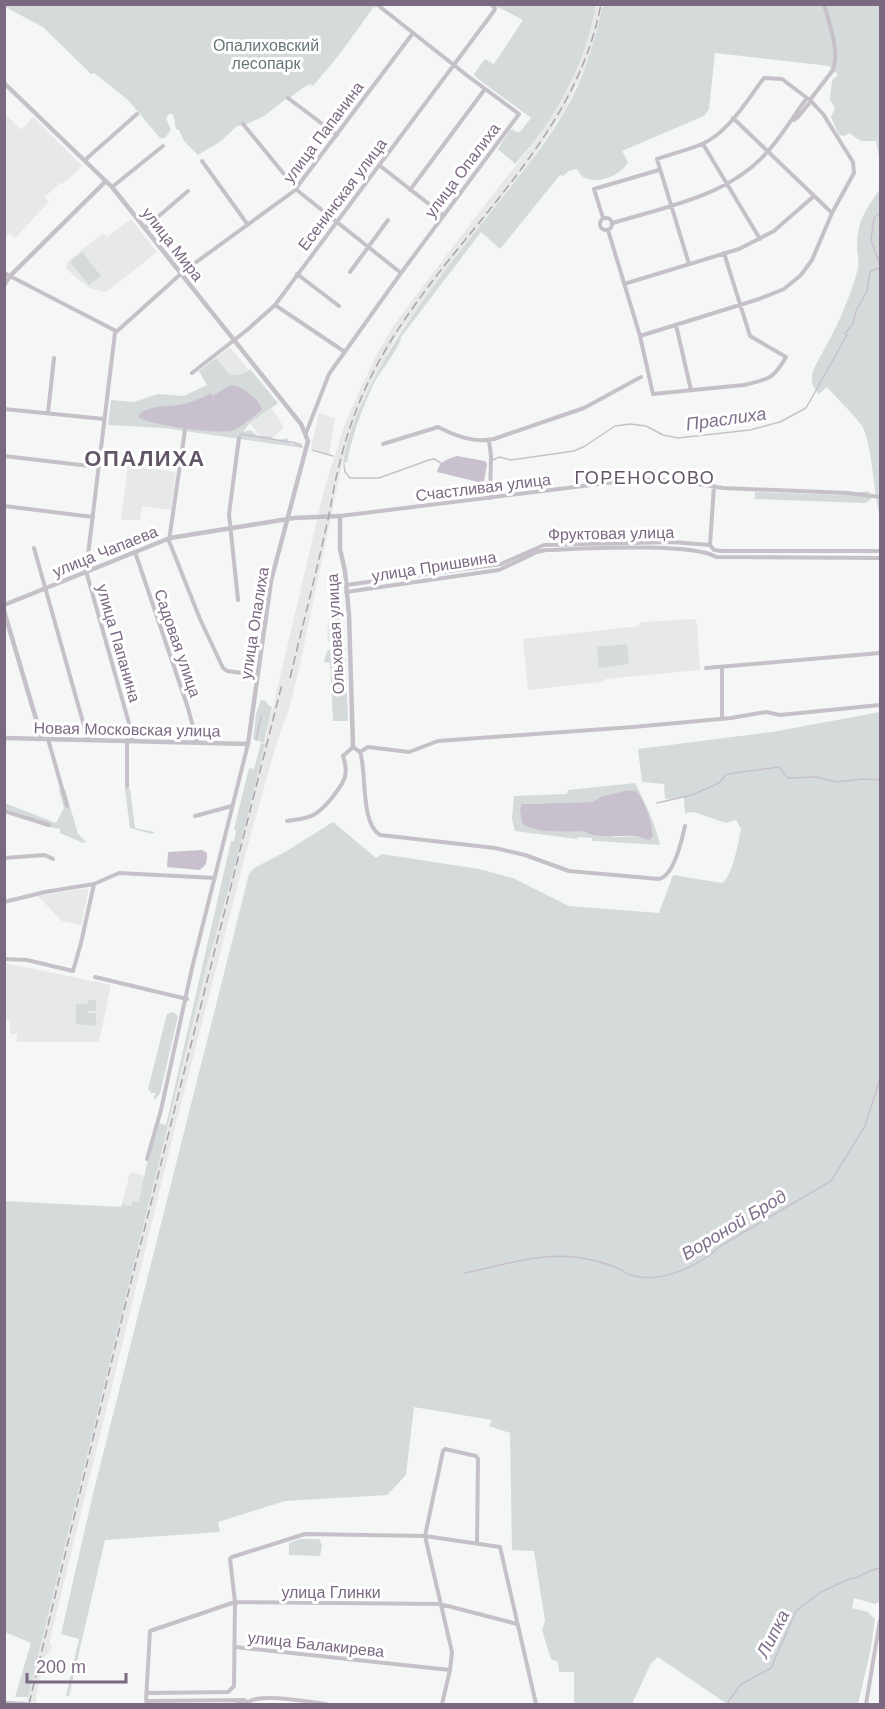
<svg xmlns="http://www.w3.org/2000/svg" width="885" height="1709" viewBox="0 0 885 1709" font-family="Helvetica,sans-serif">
  <rect width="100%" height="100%" fill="#f4f7f5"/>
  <path fill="#e7e8e8" d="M 596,5 L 603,5 L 595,39 L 589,59 L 564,112 L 535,154 L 427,294 L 395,339 L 363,400 L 354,423 L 344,455 L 300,664 L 289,709 L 278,738 L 248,845 L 176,1124 L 50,1640 L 50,1645 L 52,1645 L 50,1653 L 46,1655 L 36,1697 L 37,1704 L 26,1704 L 206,969 L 258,771 L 325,486 L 333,461 L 346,421 L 360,390 L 378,352 L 394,325 L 473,220 L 528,150 L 569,87 L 592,24 Z
    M 5,113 L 21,130 L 33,117 L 82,166 L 63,184 L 61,182 L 45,197 L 49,202 L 15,238 L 9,233 L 5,240 Z
    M 131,219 L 157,252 L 106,292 L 89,288 L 66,269 L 67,262 L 103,233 L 107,237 Z
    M 230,347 L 248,369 L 241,375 L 230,375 L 216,358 Z
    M 272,408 L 283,426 L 282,427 L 283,429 L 273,437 L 258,434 L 250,423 Z
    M 319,413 L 335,418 L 329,454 L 311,448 Z
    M 128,465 L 176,472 L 171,510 L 142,506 L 140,520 L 121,520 Z
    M 331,606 L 343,607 L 344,640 L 328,642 L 327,632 Z
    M 695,619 L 697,624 L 700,670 L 606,679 L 601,682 L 528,690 L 523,640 L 525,639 L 638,626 L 641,622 Z
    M 89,888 L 81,925 L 62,921 L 38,896 Z
    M 5,963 L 111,985 L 99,1042 L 17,1042 L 17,1034 L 10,1034 L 10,1021 L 5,1020 Z
    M 130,1172 L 143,1175 L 145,1178 L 139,1202 L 131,1206 L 122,1204 Z"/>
  <path fill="#d4dbda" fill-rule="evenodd" d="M 4,5 L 381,5 L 373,8 L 339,55 L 313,86 L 310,84 C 305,86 291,96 288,100 L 286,99 L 264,116 L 247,124 L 237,126 L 221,141 L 198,155 L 184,141 L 179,130 L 176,129 L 173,114 L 169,114 L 166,118 L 171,130 L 165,138 L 160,138 L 128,100 L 94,73 L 91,74 L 43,27 L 5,7 Z
    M 494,5 L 596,5 C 585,65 556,119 515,164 L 498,149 L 509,131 L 512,129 L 516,132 L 520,132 L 531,118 L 478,79 L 474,74 L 485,59 L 494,64 L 523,20 Z
    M 603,5 L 880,5 L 880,161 L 876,141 L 861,141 L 849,133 L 845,136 L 839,135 L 831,117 L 835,108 L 830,100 L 832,80 L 838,75 L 829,66 L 715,53 L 709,109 L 704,116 L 622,151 L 628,162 C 621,176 597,185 583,177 C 580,175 579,172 577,169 L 569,171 L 563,176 L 560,175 L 500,249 L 481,232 L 401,337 C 401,346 379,373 373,385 C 362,409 352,436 347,462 L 343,464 C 347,435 359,408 372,383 C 408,312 460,252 509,189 C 528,164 549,139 565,111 C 584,78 595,42 603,5 Z
    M 880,189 L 880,518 C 874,496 872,442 862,426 C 852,412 838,400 827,387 L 819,394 C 807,381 812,371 820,357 C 835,331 849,301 857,272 C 860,263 857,253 857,244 C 858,219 867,208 880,189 Z
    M 82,252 L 101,276 L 89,285 L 70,262 Z
    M 216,358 L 230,375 L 240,375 L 250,369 L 278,403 L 250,423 L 243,432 L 251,430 L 256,435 L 271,436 L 275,441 L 287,438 L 290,444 L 301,443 L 303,448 L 164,428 L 108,425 L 111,400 L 134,402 L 158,394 L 184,396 L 207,385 L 199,371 Z
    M 868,491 L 872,495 L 870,500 L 865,503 L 755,499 L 755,492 L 757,492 L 846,495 Z
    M 627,644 L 629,664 L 599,668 L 597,647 Z
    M 339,646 L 345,648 L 348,718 L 347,721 L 333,721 L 330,663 L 324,662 L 327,651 Z
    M 261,700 L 266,701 L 268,705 L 272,707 L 264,743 L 253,739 L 256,714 Z
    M 880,712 L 880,1598 L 879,1602 L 875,1604 L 854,1598 L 852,1608 L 868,1612 L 875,1619 L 871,1648 L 858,1704 L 727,1704 L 658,1657 L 651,1663 L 632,1704 L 574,1704 L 574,1672 L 559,1672 L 558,1662 L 551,1659 L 542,1630 L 545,1621 L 534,1551 L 512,1550 L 510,1433 L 489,1426 L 492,1420 L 414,1407 L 406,1475 L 387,1495 L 285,1501 L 218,1522 L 220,1532 L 105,1540 L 69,1696 L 66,1696 L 79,1639 L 61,1634 L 93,1494 L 249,874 L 254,868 L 285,852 L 333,822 L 376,858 L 382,854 L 479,869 L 513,878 L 569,906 L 659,913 L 673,875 L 722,883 C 733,876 738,843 741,829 L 736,820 L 726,823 L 694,812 L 685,813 L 684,798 L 665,799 L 664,784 L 642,782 L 638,749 L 772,732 Z
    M 261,743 L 265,744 L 239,850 L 206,969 L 28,1697 L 15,1697 L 31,1643 L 5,1632 L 4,1201 L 121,1207 L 122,1204 L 131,1206 L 133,1201 L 139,1202 L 147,1163 L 159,1123 L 166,1125 L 231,841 L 234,841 L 236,831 L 234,829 L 249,768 L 254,769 Z
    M 635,783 C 645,803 655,822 660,845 L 596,841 L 592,841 L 592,838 L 578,837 L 577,839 L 515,831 L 512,819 L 514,796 L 567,794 L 568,790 ZM 628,790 C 641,792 648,807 649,820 C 650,825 646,833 645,839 L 639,836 L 616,837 L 586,832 L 554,830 L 522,804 L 592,802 L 597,801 L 603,796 Z
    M 65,789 L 78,834 L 86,842 L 83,843 L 60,833 L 60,829 L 44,826 L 24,815 L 5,809 L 5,803 L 56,823 L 64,808 L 59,790 Z
    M 125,789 L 130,789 L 135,828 L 155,832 L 152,834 L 130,828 Z
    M 89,1000 L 96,1000 L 96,1011 L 88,1011 L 88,1013 L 96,1013 L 96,1026 L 76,1024 L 76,1004 L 88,1004 Z
    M 173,1012 L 178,1016 L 160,1094 L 154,1100 L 154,1097 L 156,1093 L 151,1093 L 148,1089 L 167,1014 Z
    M 300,1539 L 319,1539 L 322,1545 L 320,1556 L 289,1555 L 289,1543 Z"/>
  <path fill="#c8c1cd" d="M 231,385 C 242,386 259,399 262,409 C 257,415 239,429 231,431 C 216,434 149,425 138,417 C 145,403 174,408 188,403 C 196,400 204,397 211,393 L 212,396 Z
    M 457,456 L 485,461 L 487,464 L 484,481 L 478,482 L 437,472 C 439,461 448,459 457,456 Z
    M 628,790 L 636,791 C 646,801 652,823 653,836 L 649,840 C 644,839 640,836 635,836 C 623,835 595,839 586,832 C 570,831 533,834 522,823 L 520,809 L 522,804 L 592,802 L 603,796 Z
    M 202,850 L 207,853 C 207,861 207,866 199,870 L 167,867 L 168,852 Z"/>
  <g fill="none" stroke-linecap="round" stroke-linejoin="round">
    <path stroke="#c8c1cd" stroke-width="1.5" d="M 880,213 L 874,218 L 871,240 L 880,264
      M 240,434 L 296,443 L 302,447
      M 312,450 L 333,456
      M 493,460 L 499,457 L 511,460 L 574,451 L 585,446 L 615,426 L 630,424 L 646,426 L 663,435 L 678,438 L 750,430 L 780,422 L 806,408 L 847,335 L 845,333 L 853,324 L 856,311 L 867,291 L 870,272 L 873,270 L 880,268
      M 344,465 L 345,472 L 350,478 L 379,478 L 429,460 L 434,459 L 441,463
      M 256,740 L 261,716
      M 657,803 L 692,795 L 719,783 L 727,774 L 779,767 L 788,778 L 816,777 L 837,782 L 863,779 L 880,780
      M 465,1273 C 500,1266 537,1253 573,1257 C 586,1258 601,1262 613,1266 C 620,1269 627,1274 634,1276 C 666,1283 699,1265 722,1245 L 831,1181 L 865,1126 L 880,1079
      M 727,1704 L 740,1685 L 771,1668 L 796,1611 L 821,1592 L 849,1579 L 856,1578 L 869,1571 L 880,1568"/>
    <path stroke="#c6c1c8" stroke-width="4" d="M 288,98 L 337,135
      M 810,100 L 833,70 C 840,50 829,24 824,4
      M 733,118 L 832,213
      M 794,120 L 798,117 L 811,101
      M 243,124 L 298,191 L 401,273
      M 703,144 L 760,239
      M 85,160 L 137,114
      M 202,161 L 248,225
      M 379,165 L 443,215
      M 112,187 L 163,146
      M 410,190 L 485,89
      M600 224a6 6 0 1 1 12 0a6 6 0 1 1-12 0Z
      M 603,218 L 594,189 L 659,170
      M 613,223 C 668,206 730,196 769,150 C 783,134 794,115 807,98
      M 145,228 L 188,191
      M 608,230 L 640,336 L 653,394 L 744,385 C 768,379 773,380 786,357 L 750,336 L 724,253
      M 350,272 L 388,220
      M 4,273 L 116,331
      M 297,274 L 339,306
      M 624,284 L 739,249 L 774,231 L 814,196
      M 275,305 L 345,352
      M 676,325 L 691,390
      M 640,336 L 759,299 L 784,289 L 801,275 L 812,260 L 832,213 L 854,173 L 853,162 L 823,114 L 811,101 L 782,79 L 764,78 C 747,100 729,132 702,144 C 688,150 671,154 657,159 L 689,264
      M 192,373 L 247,330 L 275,305 L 494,11 L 495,8 L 491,4
      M 4,409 L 104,419
      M 48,413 L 54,358
      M 185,430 L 169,541 L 200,619 L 223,668 L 227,671 L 257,675
      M 306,433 L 329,374 L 401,273 L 519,114 L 469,77 L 379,6
      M 489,440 L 491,456 L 490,498
      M 383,444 L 438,427 C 456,436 473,443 494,439 L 584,408 L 641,377
      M 4,456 L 98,467
      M 4,506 L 93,517
      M 340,516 L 640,479 L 679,481 L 723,488 L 848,493 L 880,497
      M 710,545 L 714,486
      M 34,548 L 88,740
      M 135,552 L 188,708 L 197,742
      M 346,585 L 501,564 L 544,545 L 672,542 L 710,545 L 714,550 L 721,551 L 880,551
      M 346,592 L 499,570 L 537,552 L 546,550 C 578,549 692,542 716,557 L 880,558
      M 238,600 L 229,514 L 239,438
      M 722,667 L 722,719
      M 706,668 L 880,653
      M 48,739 L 67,806
      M 127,740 L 127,787
      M 132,741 L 132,734 L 86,571 L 115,333 L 184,271 L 294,191 L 413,33
      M 360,752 L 368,747 L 409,752 L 438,741 L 633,727 L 731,718 L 766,712 L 780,715 L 880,705
      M 360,752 C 367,771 360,823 380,835 L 495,848 L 525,855 L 569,871 L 659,879 C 674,876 682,840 685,826
      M 4,811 L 49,825
      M 195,816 L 232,806
      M 287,821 C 310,818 316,817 331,799 C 343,783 350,777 343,756 L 353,747 L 360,752
      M 4,858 L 45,855 L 53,859
      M 4,902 L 45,892 L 94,884 L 119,873 L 215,878
      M 4,959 L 27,960 L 73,971 L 81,943 L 94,884
      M 95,977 L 187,999
      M 147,1159 L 161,1110 L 192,968 L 248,744
      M 235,1647 L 450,1670
      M 147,1693 L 228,1692 L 234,1686 L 235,1602 L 230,1559 L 232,1557 L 305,1534 L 425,1536 L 500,1547 L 536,1704
      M 236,1701 L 244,1704
      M 248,1702 C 262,1693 309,1702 326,1704
      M 250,1704 L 244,1700 L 146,1701 L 150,1631 L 235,1602 L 440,1604 L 517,1624
      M 442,1704 L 450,1670 L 452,1652 L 425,1536 L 443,1451 L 445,1449 L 476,1456 L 478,1459 L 477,1543
      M 866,1704 L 880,1620"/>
    <path stroke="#c6c1c8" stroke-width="4.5" d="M 4,83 L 112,187 L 301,424 L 308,441 L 271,581 L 248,744 L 4,738
      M 4,285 L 10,276 L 106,181
      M 4,605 L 170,538 L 294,518 L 340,516 L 340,549 L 345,571 L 349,615 L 353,747
      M 4,611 L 42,739
      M 4,1703 L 25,1704"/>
    <path stroke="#aaa3ad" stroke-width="1.5" stroke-dasharray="9 4.5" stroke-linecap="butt" d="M 290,678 C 302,628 315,578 326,528 C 331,508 333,489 338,470 C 347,430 362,391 382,356 C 450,235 574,146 601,4
      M 29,1704 L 125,1306 L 282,684"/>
  </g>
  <g text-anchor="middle" stroke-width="6" stroke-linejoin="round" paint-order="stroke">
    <g font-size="16" fill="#67787a" stroke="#fff">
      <text x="266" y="51">Опалиховский<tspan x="266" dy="18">лесопарк</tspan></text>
    </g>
    <g font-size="16" fill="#7b6982" stroke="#fff">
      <text transform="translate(323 132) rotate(-53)" y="6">улица Папанина</text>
      <text transform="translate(462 170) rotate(-53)" y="6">улица Опалиха</text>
      <text transform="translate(342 194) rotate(-53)" y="6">Есенинская улица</text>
      <text transform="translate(173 244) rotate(52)" y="6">улица Мира</text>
      <text transform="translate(483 487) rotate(-7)" y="6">Счастливая улица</text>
      <text transform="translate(611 533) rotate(-1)" y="6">Фруктовая улица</text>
      <text transform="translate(105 551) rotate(-22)" y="6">улица Чапаева</text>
      <text transform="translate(434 566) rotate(-9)" y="6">улица Пришвина</text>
      <text transform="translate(254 623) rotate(-81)" y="6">улица Опалиха</text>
      <text transform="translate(335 634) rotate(-93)" y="6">Ольховая улица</text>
      <text transform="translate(119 643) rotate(74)" y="6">улица Папанина</text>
      <text transform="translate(178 643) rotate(71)" y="6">Садовая улица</text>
      <text transform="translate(127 729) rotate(1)" y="6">Новая Московская улица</text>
      <text x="331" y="1598">улица Глинки</text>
      <text transform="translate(316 1644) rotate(6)" y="6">улица Балакирева</text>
    </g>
    <g font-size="18" font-style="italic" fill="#7f708b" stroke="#fff">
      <text transform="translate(726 419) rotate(-8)" y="6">Праслиха</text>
      <text transform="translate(734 1225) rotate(-31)" y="6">Вороной Брод</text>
      <text transform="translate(773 1634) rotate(-63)" y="6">Липка</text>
    </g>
    <g font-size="18" letter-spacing="1.5" fill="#635668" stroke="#fff">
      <text x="645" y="484">ГОРЕНОСОВО</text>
    </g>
    <g font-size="22" font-weight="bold" letter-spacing="1.5" fill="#635668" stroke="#fff">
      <text x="145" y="466">ОПАЛИХА</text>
    </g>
  </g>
  <rect width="885" height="1709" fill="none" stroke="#7b6982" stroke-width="12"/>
  <path d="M27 1673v9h99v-9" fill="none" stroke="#7b6982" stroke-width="3"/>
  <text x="36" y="1673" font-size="18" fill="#7b6982" stroke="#ffffff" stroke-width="4.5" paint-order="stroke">200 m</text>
</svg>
